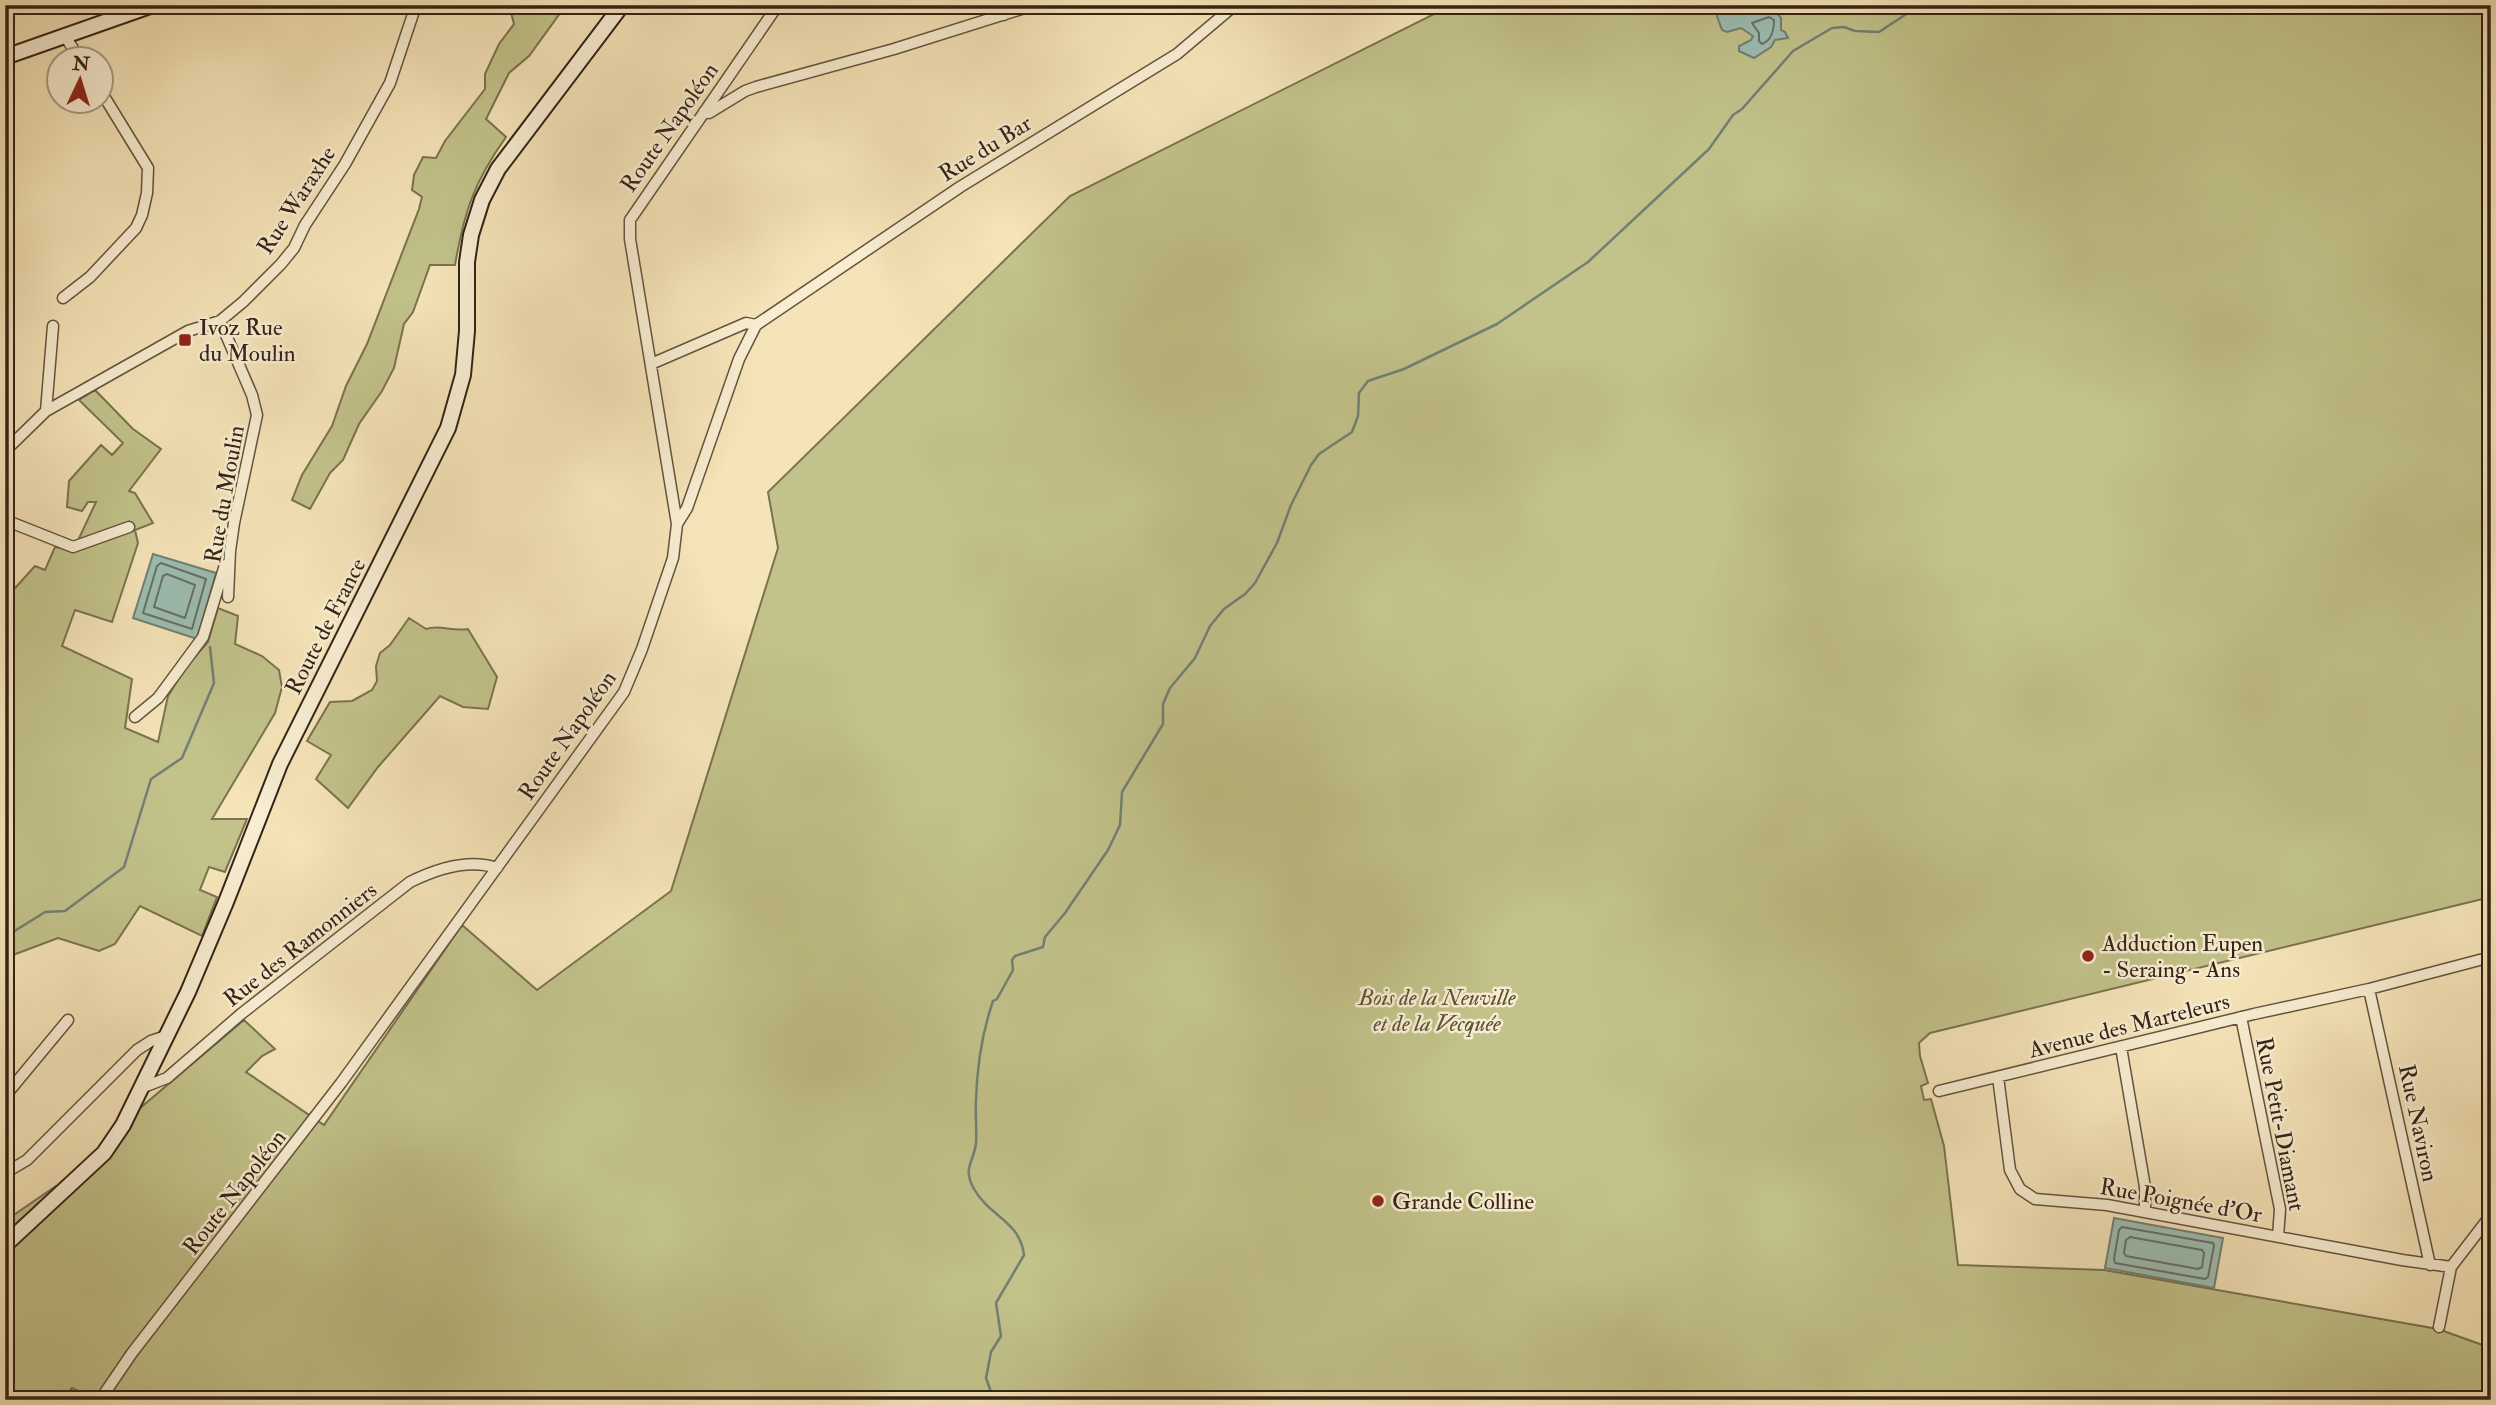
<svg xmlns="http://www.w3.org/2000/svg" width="2496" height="1405" viewBox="0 0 2496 1405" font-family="'IM FELL Double Pica',serif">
  <rect width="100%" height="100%" fill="#f5e4b8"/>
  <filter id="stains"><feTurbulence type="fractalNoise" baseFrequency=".00286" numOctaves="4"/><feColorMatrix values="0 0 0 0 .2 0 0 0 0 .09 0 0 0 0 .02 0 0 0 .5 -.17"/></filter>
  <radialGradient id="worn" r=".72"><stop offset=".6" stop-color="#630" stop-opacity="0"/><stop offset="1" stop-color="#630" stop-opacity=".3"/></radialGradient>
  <path fill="#c2c28a" stroke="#7a7250" stroke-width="2" d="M 509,5 L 566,5 L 529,56 L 509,73 L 486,119 L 506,137 C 474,182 464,212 455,265 L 430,265 L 413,312 L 404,324 L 394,368 L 382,391 L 359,424 L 343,460 L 330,473 L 310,509 L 292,500 L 302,475 L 332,426 L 346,386 L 367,344 L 419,209 L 422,197 L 412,190 L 414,175 L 423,157 L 436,158 L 445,141 L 485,89 L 485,74 L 499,44 L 514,24 Z
    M 1452,5 L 1816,5 L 1825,10 L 1835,10 L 1840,5 L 2491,5 L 2491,897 L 1930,1033 L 1919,1043 L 1920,1056 L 1928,1083 L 1921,1086 L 1924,1100 L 1931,1099 L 1944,1146 L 1958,1265 L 2104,1270 L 2438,1329 L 2491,1348 L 2491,1400 L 98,1400 L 72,1388 L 62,1400 L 5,1400 L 5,1221 L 56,1186 L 67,1197 L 112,1153 L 139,1109 L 244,1020 L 275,1049 L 262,1056 L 246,1072 L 324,1125 L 462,925 L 537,990 L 671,891 L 778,548 L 768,492 L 1070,196 Z
    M 95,390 L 133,429 L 161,449 L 129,491 L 135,493 L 153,523 L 135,530 L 138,543 L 112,622 L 75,610 L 62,646 L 132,679 L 125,728 L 158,742 L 168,696 L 186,667 L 208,642 L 218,608 L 238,616 L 235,644 L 262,656 L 279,670 L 282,687 L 275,713 L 212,819 L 247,819 L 225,872 L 209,867 L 200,890 L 217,897 L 202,936 L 140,906 L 115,944 L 99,951 L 58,938 L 5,958 L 6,598 L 35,566 L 45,570 L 55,547 L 74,549 L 96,502 L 88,502 L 82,511 L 67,507 L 69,481 L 101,445 L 112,455 L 123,443 L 79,400 Z
    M 409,618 L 426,629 C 440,624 451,632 468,629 L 497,677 L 488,709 L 463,707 L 440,696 L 378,767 L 348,808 L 316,779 L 331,755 L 307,741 L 330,702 L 352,701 L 372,690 L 377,681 L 376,666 L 380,653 L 390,645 Z"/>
  <path fill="#9cbeb2" stroke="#728074" stroke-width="2" d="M 1721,5 L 1740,5 L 1747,13 C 1757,14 1767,8 1776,12 L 1781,18 L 1781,30 L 1785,32 L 1788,38 L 1775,40 L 1771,47 L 1754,58 L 1739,51 L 1739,46 L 1751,40 L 1753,36 L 1741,28 L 1727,32 L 1722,30 L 1717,16 Z
    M 153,554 L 216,573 L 197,639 L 133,618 Z
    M 2114,1218 L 2223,1238 L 2214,1288 L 2105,1268 Z"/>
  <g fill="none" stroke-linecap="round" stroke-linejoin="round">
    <path stroke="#687064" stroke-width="2" d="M 1769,17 L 1774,20 C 1774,30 1771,41 1762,44 L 1759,41 L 1759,33 L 1752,23 Z
      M 161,563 L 206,579 L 192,629 L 143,613 L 157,566 Z
      M 167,574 L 195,585 L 185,618 L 154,607 L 163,576 Z
      M 2122,1227 L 2213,1243 L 2214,1246 L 2208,1277 L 2205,1279 L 2115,1263 L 2114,1259 L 2119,1230 Z
      M 2130,1237 L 2202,1250 L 2204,1253 L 2202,1267 L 2198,1269 L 2126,1256 L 2124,1253 L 2126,1240 Z"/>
    <path stroke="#728074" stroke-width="2.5" d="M 5,937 L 45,912 L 65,911 L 124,867 L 151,779 L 182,758 L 214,683 L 210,647
      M 999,1400 L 991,1392 L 986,1378 L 991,1352 L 1001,1336 L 996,1303 L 1024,1255 C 1020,1221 990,1217 974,1189 C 962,1168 974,1162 976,1143 C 977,1129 975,1115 976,1100 C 977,1066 982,1033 993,1001 L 997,999 L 1013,970 L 1012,960 L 1015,956 L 1043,947 L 1045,937 L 1065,913 L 1108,850 L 1120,825 L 1122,792 L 1163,724 L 1163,704 L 1170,688 L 1195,658 L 1210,626 L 1224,609 L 1245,594 L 1255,583 L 1277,543 L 1291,505 L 1311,465 L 1319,454 L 1352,432 L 1358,416 L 1359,393 L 1368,381 L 1404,369 L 1497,324 L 1588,262 L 1709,149 L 1733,115 L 1742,109 L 1793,51 L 1832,28 L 1844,27 L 1855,31 L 1879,32 L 1920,5"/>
    <g stroke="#64533e" stroke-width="13">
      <path id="street" d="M 993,5 L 1004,15
        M 65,36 L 80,60
        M 704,112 L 709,113 L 745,91 L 756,87 L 894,49 L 1034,5
        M 63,298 L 90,277 L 136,228 L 142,215 L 147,193 L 148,168 L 102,93
        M 220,321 L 252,395 L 257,415 L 234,523 L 230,551 L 228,597
        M 756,325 L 960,187 L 1177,54 L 1235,5
        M 651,364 L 746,323 L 756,325 L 739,359 L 687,508 L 677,524
        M 46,411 L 53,326
        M 5,451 L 46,411 L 188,331 L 220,321 L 243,302 L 281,264 L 294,248 L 305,225 L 345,164 L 390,83 L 416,5
        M 5,520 L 73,547 L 129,527
        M 135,717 L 158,698 L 203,637 L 225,565
        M 2369,989 L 2430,1265
        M 2241,1017 L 2280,1209 L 2278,1237
        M 2121,1047 L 2145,1187 L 2145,1212
        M 1998,1077 L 2010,1170 L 2020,1189 L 2035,1199 L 2107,1205 L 2402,1260 L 2451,1267
        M 141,1088 L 167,1078 L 241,1014 L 410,882 C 436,869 468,858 497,868
        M 1939,1091 L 2254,1014 L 2369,989 L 2491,957
        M 5,1096 L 68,1020
        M 5,1173 L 27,1160 L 137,1050 L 151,1041 L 166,1036
        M 2439,1327 L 2451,1267 L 2491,1215
        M 100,1400 L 132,1353 L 341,1083 L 624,692 L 642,649 L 673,558 L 677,524 L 630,239 L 630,220 L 778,5"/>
    </g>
    <g stroke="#332316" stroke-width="18">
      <path id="secondary" d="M 5,57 L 153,5
        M 5,1245 L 104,1153 L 123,1125 L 188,992 L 226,902 L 280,764 L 448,428 L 463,375 L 467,331 L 467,262 L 471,235 L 482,200 L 498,169 L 622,5"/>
    </g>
    <use href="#street" stroke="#f8edd1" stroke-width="10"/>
    <use href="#secondary" stroke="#f8edd1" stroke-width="14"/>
  </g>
  <g fill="#8f2418" stroke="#f8edd1" stroke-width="2.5">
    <rect x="178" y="333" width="14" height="14" rx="3.5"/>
    <circle cx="2088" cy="956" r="7"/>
    <circle cx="1378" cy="1201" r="7"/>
  </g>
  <g text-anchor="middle" stroke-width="5" stroke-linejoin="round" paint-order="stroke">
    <g font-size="23" fill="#332316" stroke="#f8edd1">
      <text transform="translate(669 127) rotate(-55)" y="8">Route Napoléon</text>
      <text transform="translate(985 148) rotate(-32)" y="8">Rue du Bar</text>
      <text transform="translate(296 200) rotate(-57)" y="8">Rue Waraxhe</text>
      <text transform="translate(224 494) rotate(-80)" y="8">Rue du Moulin</text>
      <text transform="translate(325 626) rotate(-63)" y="8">Route de France</text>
      <text transform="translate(567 735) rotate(-55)" y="8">Route Napoléon</text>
      <text transform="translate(300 944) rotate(-38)" y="8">Rue des Ramonniers</text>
      <text transform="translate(2129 1025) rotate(-14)" y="8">Avenue des Marteleurs</text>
      <text transform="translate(2419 1123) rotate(78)" y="8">Rue Naviron</text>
      <text transform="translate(2281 1124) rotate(79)" y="8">Rue Petit-Diamant</text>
      <text transform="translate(234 1192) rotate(-52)" y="8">Route Napoléon</text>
      <text transform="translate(2181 1200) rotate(10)" y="8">Rue Poignée d'Or</text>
    </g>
    <g font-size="23" fill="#332316" stroke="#f8edd1" text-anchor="start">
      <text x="199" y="335">Ivoz Rue<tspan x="199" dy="26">du Moulin</tspan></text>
      <text x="2102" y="951">Adduction Eupen<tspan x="2102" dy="26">- Seraing - Ans</tspan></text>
      <text x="1392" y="1209">Grande Colline</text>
    </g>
    <g font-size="23" font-style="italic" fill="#5e5339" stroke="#f8edd1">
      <text x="1437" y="1005">Bois de la Neuville<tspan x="1437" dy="26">et de la Vecquée</tspan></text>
    </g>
  </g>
  <rect width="2496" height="1405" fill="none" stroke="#f5e4b8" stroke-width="28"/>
  <rect x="7" y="7" width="2482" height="1391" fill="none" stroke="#332316" stroke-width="3.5"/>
  <rect x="14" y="14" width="2468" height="1377" fill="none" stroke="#332316" stroke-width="2"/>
  <g transform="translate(80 80) rotate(4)"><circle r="33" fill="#f8edd1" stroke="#a99c86" stroke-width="2"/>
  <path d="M0-5L12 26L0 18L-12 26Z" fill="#8f2418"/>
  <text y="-10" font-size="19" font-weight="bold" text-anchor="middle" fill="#332316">N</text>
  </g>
  <rect width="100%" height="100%" filter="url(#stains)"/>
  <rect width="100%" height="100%" fill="url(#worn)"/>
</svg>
